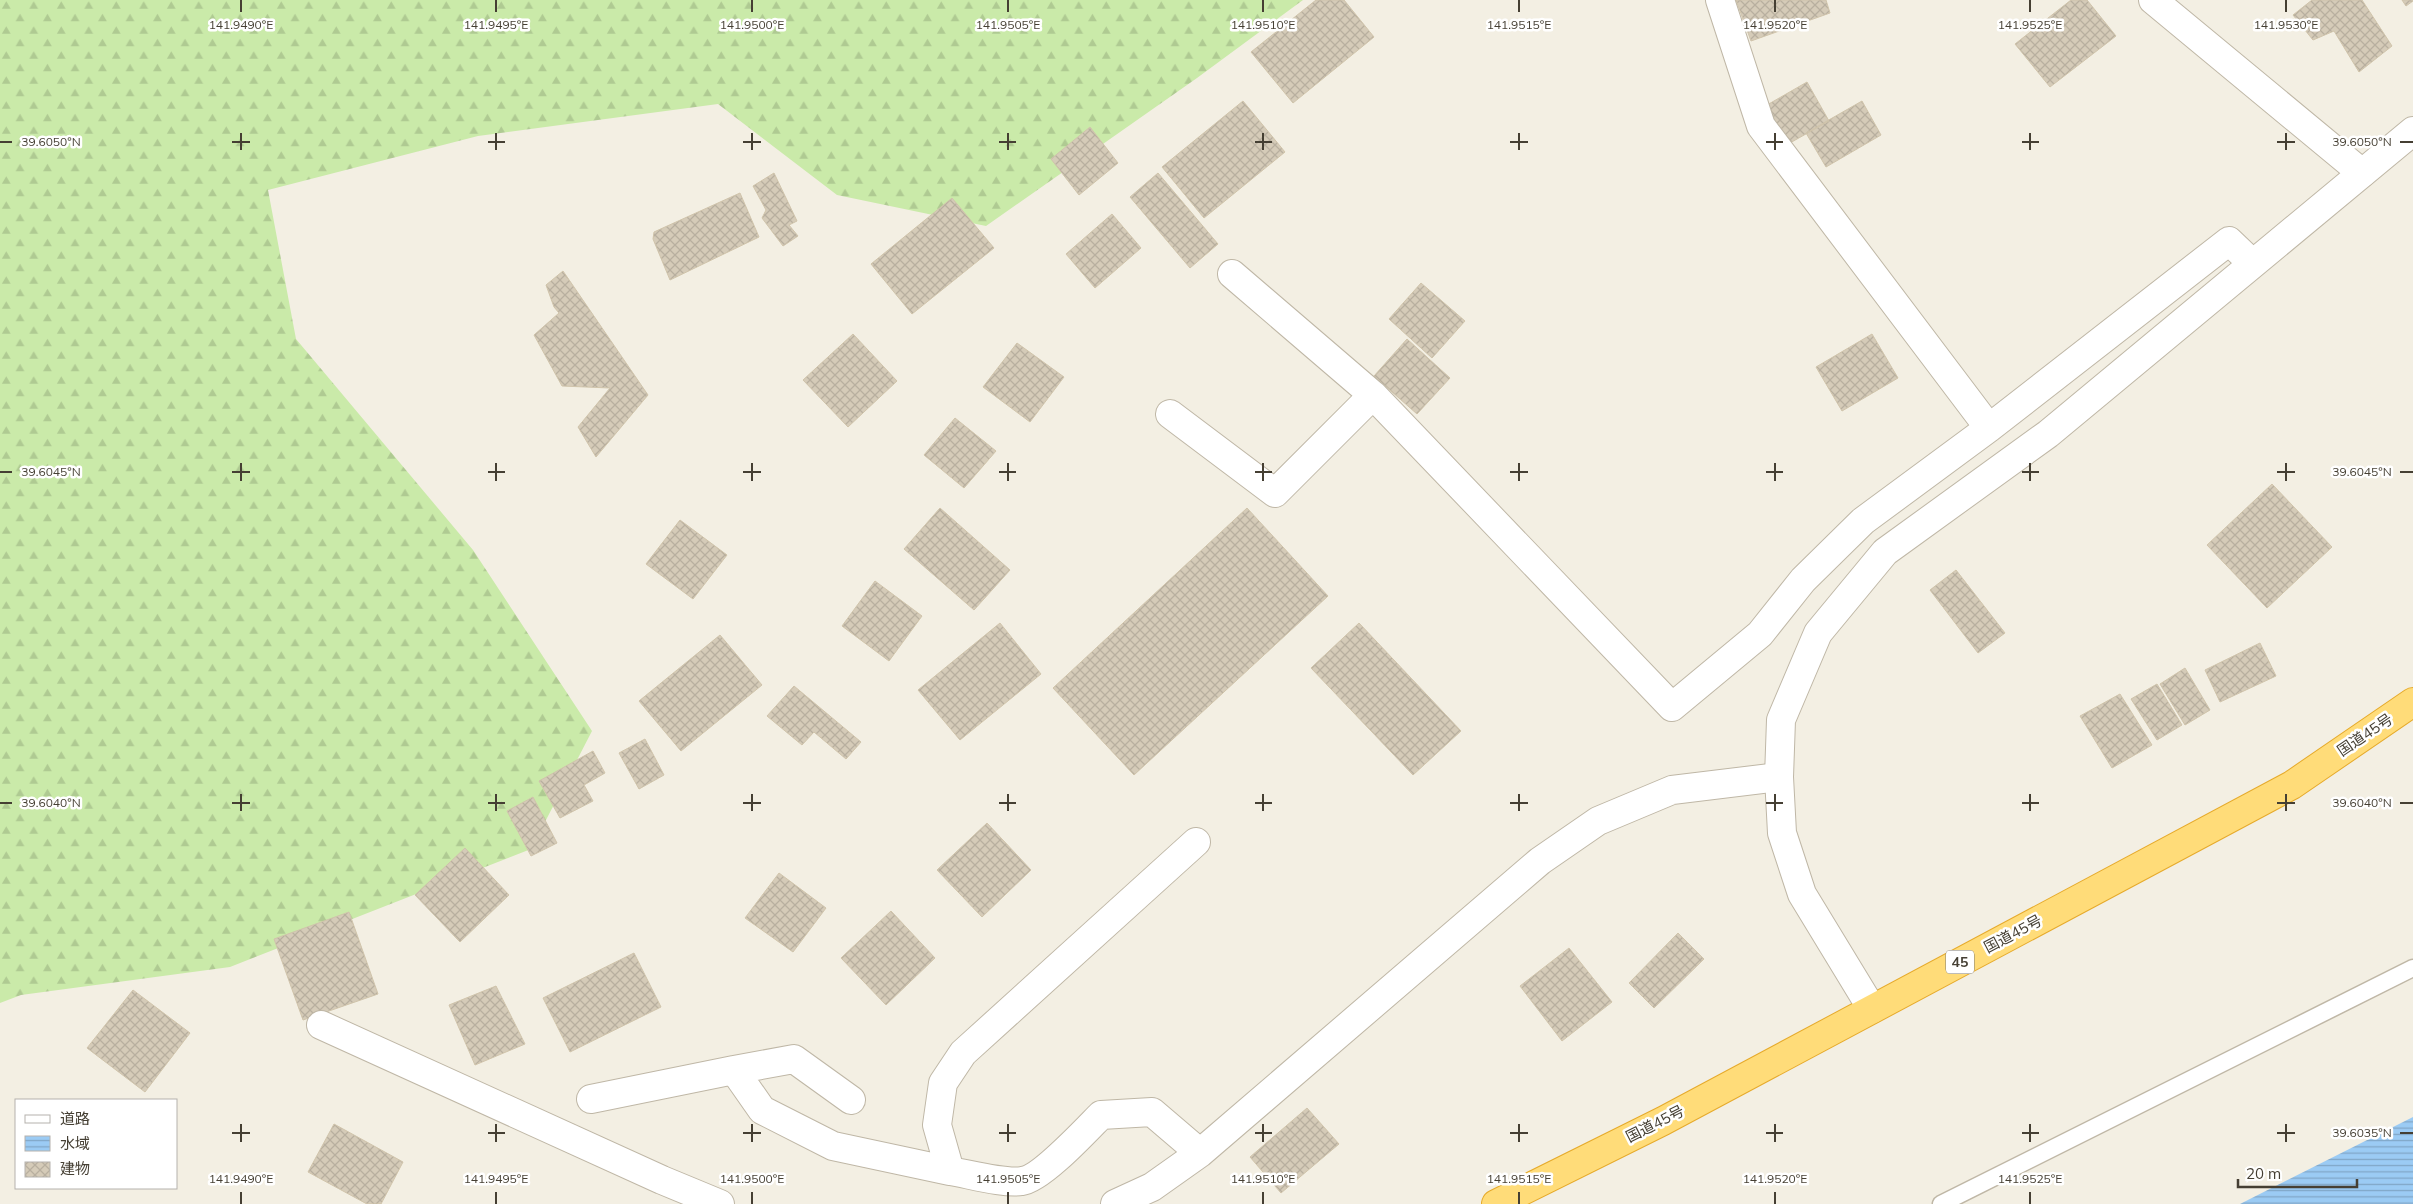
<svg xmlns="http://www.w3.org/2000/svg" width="2413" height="1204" viewBox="0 0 2413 1204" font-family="Mulish,'Noto Sans JP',sans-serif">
  <defs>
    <pattern id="forest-firs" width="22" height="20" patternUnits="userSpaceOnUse" patternTransform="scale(1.25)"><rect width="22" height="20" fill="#caeaa9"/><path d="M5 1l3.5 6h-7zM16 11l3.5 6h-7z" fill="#afca92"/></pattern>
    <pattern id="water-rules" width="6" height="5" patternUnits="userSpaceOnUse" patternTransform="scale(1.25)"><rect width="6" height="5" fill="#9bcbf4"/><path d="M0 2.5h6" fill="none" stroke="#80a6c6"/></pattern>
    <pattern id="building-cross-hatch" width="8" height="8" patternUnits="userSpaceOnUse" patternTransform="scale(1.25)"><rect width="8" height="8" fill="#d5cbb8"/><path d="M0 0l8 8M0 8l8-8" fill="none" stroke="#b8af9f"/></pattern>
  </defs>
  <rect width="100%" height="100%" fill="#f3efe3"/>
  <path fill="url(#forest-firs)" d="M 0,0 L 1303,0 L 1197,78 L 986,226 L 837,195 L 718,104 L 478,136 L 268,190 L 296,339 L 473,550 L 592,731 L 531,849 L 230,967 L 21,995 L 0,1003 Z"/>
  <path fill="url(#water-rules)" d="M 2413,1117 L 2413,1204 L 2240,1204 Z"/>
  <path fill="url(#building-cross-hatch)" stroke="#d0c4ab" d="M 1316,0 L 1344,0 L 1374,37 L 1293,103 L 1251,52 Z
    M 1736,0 L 1826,0 L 1830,13 L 1751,41 Z
    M 2071,0 L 2087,0 L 2116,36 L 2050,87 L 2015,44 Z
    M 2312,0 L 2362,0 L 2392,46 L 2359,72 L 2334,31 L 2313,40 L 2293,15 Z
    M 2402,0 L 2413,0 L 2413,1 L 2406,6 Z
    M 1807,82 L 1829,121 L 1781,148 L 1767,105 Z
    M 1243,101 L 1285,152 L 1204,218 L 1162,167 Z
    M 1862,101 L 1881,135 L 1826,167 L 1806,133 Z
    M 1090,127 L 1118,163 L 1079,195 L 1051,159 Z
    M 774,173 L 797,221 L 789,225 L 798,236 L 783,246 L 762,218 L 766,210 L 753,186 Z
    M 1158,173 L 1218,244 L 1190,268 L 1130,197 Z
    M 740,193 L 759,237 L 670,280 L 653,239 L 654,232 Z
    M 952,198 L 994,248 L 912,314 L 871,264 Z
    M 1112,214 L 1141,248 L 1095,288 L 1066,254 Z
    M 563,271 L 648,395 L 596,457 L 578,427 L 610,388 L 562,386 L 534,335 L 559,313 L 554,307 L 546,285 Z
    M 1421,283 L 1465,321 L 1432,358 L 1389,319 Z
    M 853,334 L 897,381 L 848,427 L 803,380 Z
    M 1872,334 L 1898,378 L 1842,411 L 1816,367 Z
    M 1407,339 L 1450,378 L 1417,414 L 1374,376 Z
    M 1017,343 L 1064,377 L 1030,422 L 983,387 Z
    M 955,418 L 996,451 L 964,488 L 924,455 Z
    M 2272,484 L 2332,547 L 2267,608 L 2207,545 Z
    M 940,508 L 1010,570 L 974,610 L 904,549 Z
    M 1247,508 L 1328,596 L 1134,775 L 1053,688 Z
    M 680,520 L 727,555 L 693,599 L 646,564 Z
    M 1956,570 L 2005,633 L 1978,653 L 1930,590 Z
    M 875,581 L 922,616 L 889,661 L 842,626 Z
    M 1000,623 L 1041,674 L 960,740 L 918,690 Z
    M 1359,623 L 1461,731 L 1413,775 L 1311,668 Z
    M 720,635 L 762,685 L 681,751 L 639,701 Z
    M 2260,643 L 2276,676 L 2220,702 L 2205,670 Z
    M 2185,668 L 2210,710 L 2185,725 L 2160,684 Z
    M 2157,684 L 2182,725 L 2157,740 L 2131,699 Z
    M 794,686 L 861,742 L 846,759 L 814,732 L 802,745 L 767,716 Z
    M 2120,694 L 2152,745 L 2112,768 L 2080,716 Z
    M 645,739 L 664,775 L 639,789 L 619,753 Z
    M 593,751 L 605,773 L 584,785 L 593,801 L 560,818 L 539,781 Z
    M 533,797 L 557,843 L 531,856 L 507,811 Z
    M 987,823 L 1031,870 L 982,917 L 937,870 Z
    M 465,848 L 509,895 L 460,942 L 415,895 Z
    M 779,873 L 826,908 L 793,952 L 745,918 Z
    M 891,911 L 935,958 L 886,1005 L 841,958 Z
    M 349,912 L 378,994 L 303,1020 L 274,939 Z
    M 1678,933 L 1704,959 L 1654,1008 L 1629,983 Z
    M 1569,948 L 1612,1002 L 1562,1041 L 1520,986 Z
    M 634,953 L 661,1007 L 570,1052 L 543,998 Z
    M 496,986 L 525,1044 L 475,1065 L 449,1005 Z
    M 133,990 L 190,1033 L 145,1092 L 87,1048 Z
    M 1307,1108 L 1339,1144 L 1281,1193 L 1250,1157 Z
    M 334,1124 L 403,1162 L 381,1204 L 367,1204 L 308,1172 Z"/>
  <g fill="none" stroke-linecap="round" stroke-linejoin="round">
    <g stroke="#bfb7a6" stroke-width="19">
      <path id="service" d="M 1941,1204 L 2413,968"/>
    </g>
    <g stroke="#bfb7a6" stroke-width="30">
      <path id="minor" d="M 1720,0 L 1761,126 L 1989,428
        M 2153,0 L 2362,173
        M 1232,274 L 1373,395 L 1672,707 L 1760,634 L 1803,580 L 1863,521 L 1989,428 L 2229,241 L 2252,263
        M 1170,414 L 1275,493 L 1373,395
        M 1196,842 L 963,1053 L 943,1083 L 937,1125 L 950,1171 C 969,1174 1004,1184 1022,1181 C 1041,1179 1087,1129 1101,1115 L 1152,1112 L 1200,1153
        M 321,1025 L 662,1180 L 720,1204
        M 734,1070 L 794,1059 L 851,1100
        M 591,1099 L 734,1070 L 762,1110 L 833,1146 L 950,1171
        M 1115,1204 L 1152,1187 L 1200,1153 L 1540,861 L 1598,821 L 1672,790 L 1779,777"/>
    </g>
    <g stroke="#bfb7a6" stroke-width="30">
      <path id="tertiary" d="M 1872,1009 L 1802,894 L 1782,833 L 1779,777 L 1781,720 L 1818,633 L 1885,552 L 2048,434 L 2413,131"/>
    </g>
    <g stroke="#e6aa2b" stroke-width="30">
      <path id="trunk" d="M 1496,1204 L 1663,1121 L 2292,785 L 2413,702"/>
    </g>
    <use href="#service" stroke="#fff" stroke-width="16"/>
    <use href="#minor" stroke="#fff" stroke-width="28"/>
    <use href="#tertiary" stroke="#fff" stroke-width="28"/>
    <use href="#trunk" stroke="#ffdc79" stroke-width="28"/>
  </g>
  <path fill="none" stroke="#453f33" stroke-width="2" d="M 241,0 L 241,12M 496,0 L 496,12M 752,0 L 752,12M 1008,0 L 1008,12M 1263,0 L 1263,12M 1519,0 L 1519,12M 1775,0 L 1775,12M 2030,0 L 2030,12M 2286,0 L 2286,12M 241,133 L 241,150M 496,133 L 496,150M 752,133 L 752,150M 1008,133 L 1008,150M 1263,133 L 1263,150M 1519,133 L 1519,150M 1775,133 L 1775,150M 2030,133 L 2030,150M 2286,133 L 2286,150M 0,142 L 12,142M 232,142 L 250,142M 488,142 L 505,142M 743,142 L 761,142M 999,142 L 1016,142M 1255,142 L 1272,142M 1510,142 L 1528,142M 1766,142 L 1783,142M 2022,142 L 2039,142M 2277,142 L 2295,142M 2400,142 L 2413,142M 241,463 L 241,481M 496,463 L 496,481M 752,463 L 752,481M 1008,463 L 1008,481M 1263,463 L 1263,481M 1519,463 L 1519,481M 1775,463 L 1775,481M 2030,463 L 2030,481M 2286,463 L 2286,481M 0,472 L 12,472M 232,472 L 250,472M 488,472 L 505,472M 743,472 L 761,472M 999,472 L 1016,472M 1255,472 L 1272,472M 1510,472 L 1528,472M 1766,472 L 1783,472M 2022,472 L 2039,472M 2277,472 L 2295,472M 2400,472 L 2413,472M 241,794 L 241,811M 496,794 L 496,811M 752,794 L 752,811M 1008,794 L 1008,811M 1263,794 L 1263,811M 1519,794 L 1519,811M 1775,794 L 1775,811M 2030,794 L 2030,811M 2286,794 L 2286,811M 0,803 L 12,803M 232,803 L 250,803M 488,803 L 505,803M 743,803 L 761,803M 999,803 L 1016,803M 1255,803 L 1272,803M 1510,803 L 1528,803M 1766,803 L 1783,803M 2022,803 L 2039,803M 2277,803 L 2295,803M 2400,803 L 2413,803M 241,1124 L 241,1142M 496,1124 L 496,1142M 752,1124 L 752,1142M 1008,1124 L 1008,1142M 1263,1124 L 1263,1142M 1519,1124 L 1519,1142M 1775,1124 L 1775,1142M 2030,1124 L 2030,1142M 2286,1124 L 2286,1142M 232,1133 L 250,1133M 488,1133 L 505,1133M 743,1133 L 761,1133M 999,1133 L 1016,1133M 1255,1133 L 1272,1133M 1510,1133 L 1528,1133M 1766,1133 L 1783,1133M 2022,1133 L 2039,1133M 2277,1133 L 2295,1133M 2400,1133 L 2413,1133M 241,1192 L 241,1204M 496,1192 L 496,1204M 752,1192 L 752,1204M 1008,1192 L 1008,1204M 1263,1192 L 1263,1204M 1519,1192 L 1519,1204M 1775,1192 L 1775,1204M 2030,1192 L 2030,1204"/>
  <g text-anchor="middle" stroke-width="5" stroke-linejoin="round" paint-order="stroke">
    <rect fill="#fff" stroke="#7d7970" stroke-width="1" x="1946" y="950.5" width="28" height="23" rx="4"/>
    <g font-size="14" font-weight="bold" fill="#453f33">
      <text x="1960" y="967">45</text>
    </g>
    <g font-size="15" fill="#453f33" stroke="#fff">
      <text transform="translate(2365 735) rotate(-34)" y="5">国道45号</text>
      <text transform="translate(2013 934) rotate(-28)" y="5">国道45号</text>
      <text transform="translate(1655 1124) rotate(-27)" y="5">国道45号</text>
    </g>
  </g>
  <g font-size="12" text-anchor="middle" fill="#453f33" stroke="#fff" stroke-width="5" stroke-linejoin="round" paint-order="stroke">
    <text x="241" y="29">141.9490°E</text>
    <text x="496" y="29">141.9495°E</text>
    <text x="752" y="29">141.9500°E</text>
    <text x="1008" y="29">141.9505°E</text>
    <text x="1263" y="29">141.9510°E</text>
    <text x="1519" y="29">141.9515°E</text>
    <text x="1775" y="29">141.9520°E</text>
    <text x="2030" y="29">141.9525°E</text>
    <text x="2286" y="29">141.9530°E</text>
    <text x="51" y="146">39.6050°N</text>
    <text x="2362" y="146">39.6050°N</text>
    <text x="51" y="476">39.6045°N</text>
    <text x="2362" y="476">39.6045°N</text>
    <text x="51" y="807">39.6040°N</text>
    <text x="2362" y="807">39.6040°N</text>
    <text x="2362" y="1137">39.6035°N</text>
    <text x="241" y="1183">141.9490°E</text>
    <text x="496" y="1183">141.9495°E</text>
    <text x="752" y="1183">141.9500°E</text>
    <text x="1008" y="1183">141.9505°E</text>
    <text x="1263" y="1183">141.9510°E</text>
    <text x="1519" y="1183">141.9515°E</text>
    <text x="1775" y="1183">141.9520°E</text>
    <text x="2030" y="1183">141.9525°E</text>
  </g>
  <rect x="15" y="1099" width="162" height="90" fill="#ffffff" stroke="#b5b2ad"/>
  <rect x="25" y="1115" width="25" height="8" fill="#ffffff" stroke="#b5b2ad"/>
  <text x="60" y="1124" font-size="15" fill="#453f33">道路</text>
  <rect x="25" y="1136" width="25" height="15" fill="url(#water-rules)" stroke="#b5b2ad"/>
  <text x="60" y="1149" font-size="15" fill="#453f33">水域</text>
  <rect x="25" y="1162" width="25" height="15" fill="url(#building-cross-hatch)" stroke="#b5b2ad"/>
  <text x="60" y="1174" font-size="15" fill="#453f33">建物</text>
  <path d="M2238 1179v8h119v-8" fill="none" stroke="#453f33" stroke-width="2.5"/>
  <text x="2246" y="1179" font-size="15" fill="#453f33" stroke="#ffffff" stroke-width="4" paint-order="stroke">20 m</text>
</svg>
